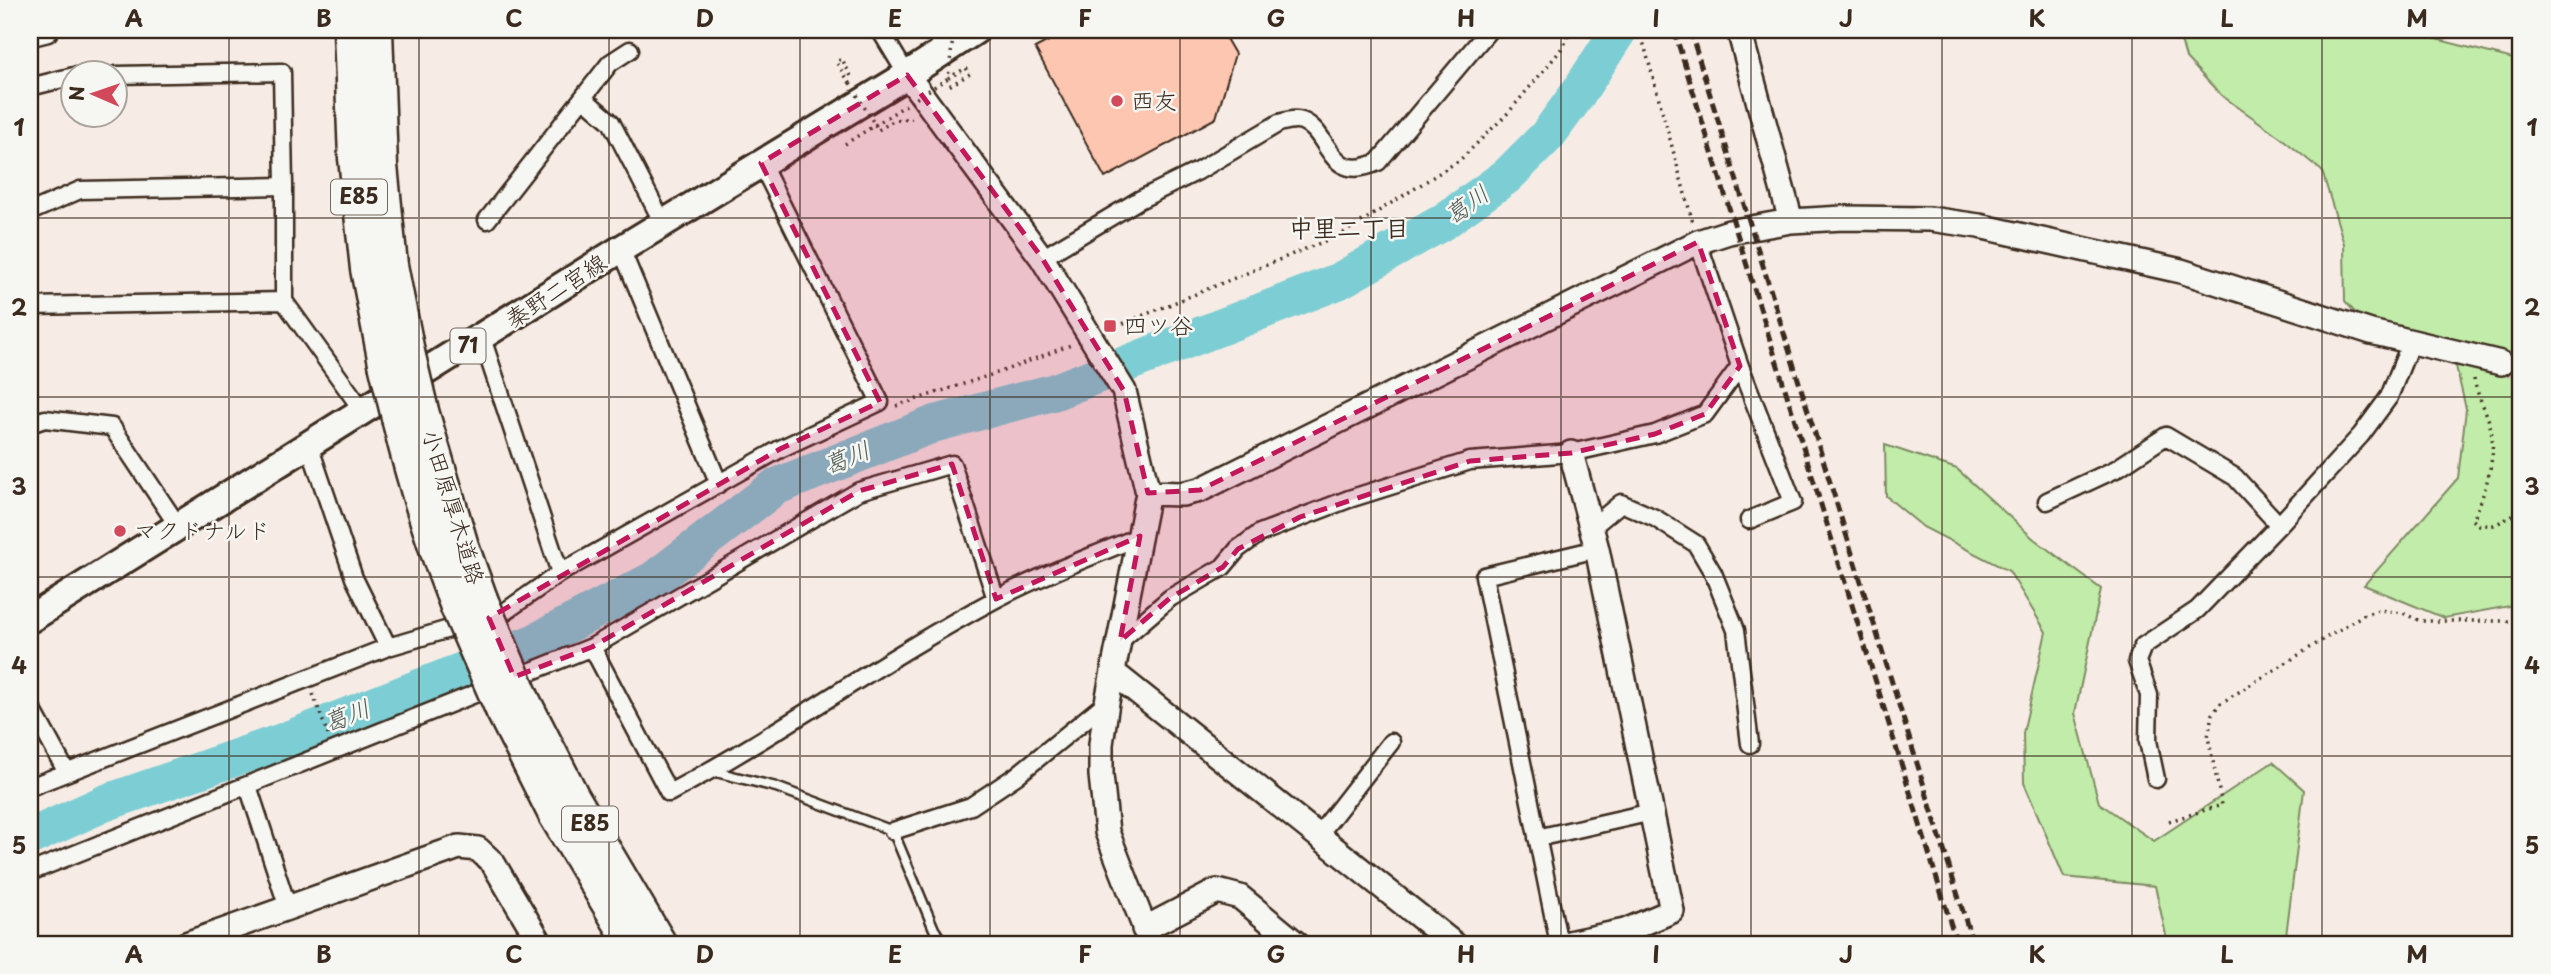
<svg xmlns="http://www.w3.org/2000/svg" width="2551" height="974" viewBox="0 0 2551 974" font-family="'Playpen Sans','Klee One',sans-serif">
  <rect width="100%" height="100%" fill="#f7ece5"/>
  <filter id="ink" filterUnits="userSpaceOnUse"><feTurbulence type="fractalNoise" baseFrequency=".0143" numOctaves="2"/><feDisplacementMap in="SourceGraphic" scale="14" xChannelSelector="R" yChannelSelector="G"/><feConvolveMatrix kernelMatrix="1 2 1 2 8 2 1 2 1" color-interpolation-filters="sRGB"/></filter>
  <g filter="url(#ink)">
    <path fill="#c2eca9" stroke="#7e8b64" stroke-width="2" d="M 2178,30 L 2401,30 L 2521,61 L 2521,604 L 2444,618 L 2364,585 L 2458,478 L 2466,409 L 2456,366 L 2382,344 L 2345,301 L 2344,244 L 2322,171 L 2280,137 L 2221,95 L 2186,58 Z
      M 1885,445 L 1957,469 L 2034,539 L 2101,589 L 2075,713 L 2099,803 L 2154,841 L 2273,762 L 2304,790 L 2285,944 L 2168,944 L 2155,886 L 2064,877 L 2024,783 L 2023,733 L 2046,632 L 2009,571 L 1923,527 L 1886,496 Z"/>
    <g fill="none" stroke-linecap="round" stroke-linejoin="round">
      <path stroke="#7dced4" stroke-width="37" d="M 30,837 L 105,803 L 281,742 L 535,642 L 653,580 L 775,487 L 934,424 L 1054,392 L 1339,281 L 1443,222 L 1507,176 L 1547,136 L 1577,95 L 1619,30"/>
    </g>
    <path fill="#fdc6b0" stroke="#3b2a1e" stroke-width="2" d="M 1069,30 L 1221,30 L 1235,54 L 1216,118 L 1105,178 L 1035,48 Z"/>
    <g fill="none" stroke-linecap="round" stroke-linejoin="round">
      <path stroke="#d1c5bd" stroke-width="23" stroke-dasharray="23 11" stroke-linecap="butt" d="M 2501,363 L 2521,368"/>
      <g stroke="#3b2a1e" stroke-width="13">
        <path id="lane" d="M 712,771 L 776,787 L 893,831 L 934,929 L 944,944"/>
      </g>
      <g stroke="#3b2a1e" stroke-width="21">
        <path id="street" d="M 880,30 L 907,75
          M 939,30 L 940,53
          M 116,75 L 282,72 L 284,186
          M 30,87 L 74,76
          M 583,98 L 611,122 L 663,223
          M 30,212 L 80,190 L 284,186 L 284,301 L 30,306
          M 487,220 L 610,63 L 630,50
          M 1698,242 L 1740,366 L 1793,502 L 1749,520
          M 621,249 L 719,484
          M 1042,258 L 1139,200 L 1198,171 L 1279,123 C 1287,121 1294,118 1302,121 C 1331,132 1327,185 1378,162 L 1489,30
          M 284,301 L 363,411
          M 482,338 L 560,573 L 780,449 L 880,402 L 761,163
          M 30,424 L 45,419 L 112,427 L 178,526
          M 309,445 L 354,578 L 388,647
          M 2047,501 L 2116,469 L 2166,436 L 2235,477 L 2279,525
          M 1591,528 L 1621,503 L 1655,518 L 1696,544 L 1713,573 L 1736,630 L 1750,744
          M 1120,641 L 1170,598 L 1223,567 L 1238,549 L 1260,533 L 1349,499 L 1470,461 L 1571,453 L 1655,434 L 1705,414 L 1740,366
          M 592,647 L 669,793 C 780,734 883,659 994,600 C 1040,575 1092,557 1140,536
          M 30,705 L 66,771
          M 2156,779 L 2148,741 L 2149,695 L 2137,661 L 2143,646 L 2197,610 L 2279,525 L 2361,435 L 2389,397 L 2411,342
          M 248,786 L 288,908
          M 30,787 L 388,647 L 503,613 L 560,573
          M 893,831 L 971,806 L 1016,776 L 1107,702
          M 1317,837 L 1391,742
          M 1537,838 L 1652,812
          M 30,872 L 592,647 L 859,491 L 952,464 L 996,599
          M 1559,944 L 1484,576 L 1597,549"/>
      </g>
      <g stroke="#3b2a1e" stroke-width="28">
        <path id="secondary" d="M 1739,30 L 1791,221
          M 30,34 L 46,30
          M 907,75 L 1042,258 L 1124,391 L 1148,493 L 1107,702 L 1101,744 L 1101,775 L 1107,832 L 1151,944
          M 1148,493 L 1182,494 L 1200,490 L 1698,242 L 1729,232 L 1791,221 L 1843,218 L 1930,219 L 1979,226 L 2181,271 L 2371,332 L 2501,363
          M 1114,673 L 1454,944
          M 1144,929 L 1217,891 L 1240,897 L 1297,944
          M 186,944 L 459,847 L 478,849 L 493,863 L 541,944
          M 1564,944 L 1625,931 L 1672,911 L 1597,549 L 1571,453"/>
      </g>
      <g stroke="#3b2a1e" stroke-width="32">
        <path id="primary" d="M 30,619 L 621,249 L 907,75 L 976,30"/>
      </g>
      <g stroke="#3b2a1e" stroke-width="35">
        <path id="highway" d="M 349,30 L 354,158 L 366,269 L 384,363
          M 377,30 L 382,166 L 392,265 L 409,352
          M 423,411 L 463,546 L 482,599
          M 398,422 C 413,485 433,547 456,607
          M 525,701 L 574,797 L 661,944
          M 501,710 L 554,815 L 631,944"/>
      </g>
      <path stroke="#3b2a1e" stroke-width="3.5" stroke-dasharray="2 5" stroke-linecap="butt" d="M 1640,30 L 1693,223
        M 948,78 L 966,68 L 970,74 L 949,86
        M 850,83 L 836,62 L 842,59 L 852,78
        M 845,144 L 875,125 L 878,130 L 895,120 L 912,118
        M 1110,329 L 1342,234 L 1460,160 L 1508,113 L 1560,51 L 1571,30
        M 2474,379 C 2477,397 2488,412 2491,430 C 2497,458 2484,495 2473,520 L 2479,525 L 2494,525 L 2521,512
        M 896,406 L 1003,371 L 1071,345
        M 313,694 L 328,735
        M 2169,821 L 2222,805 L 2208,737 L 2212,714 L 2221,703 L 2363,615 L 2379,610 L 2403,613 L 2420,621 L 2521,621"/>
      <use href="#lane" stroke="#f6f6f2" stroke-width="8"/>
      <use href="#street" stroke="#f6f6f2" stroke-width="16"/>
      <use href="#secondary" stroke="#f6f6f2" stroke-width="23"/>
      <use href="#primary" stroke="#f6f6f2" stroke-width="26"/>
      <use href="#highway" stroke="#f6f6f2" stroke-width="30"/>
      <path stroke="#3b2a1e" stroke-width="5" stroke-dasharray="10 5" stroke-linecap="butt" d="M 1674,30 L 1957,944
        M 1690,30 L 1973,944"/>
      <g stroke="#3b2a1e" stroke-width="35" stroke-linecap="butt">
        <path id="highway-bridge" d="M 409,352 L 423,411
          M 384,363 L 398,422
          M 482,599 L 525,701
          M 456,607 L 501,710"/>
      </g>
      <path stroke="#3b2a1e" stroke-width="3.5" stroke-dasharray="2 5" stroke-linecap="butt" d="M 850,83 L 875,125 L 948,78 L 954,30"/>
      <use href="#highway-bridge" stroke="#f6f6f2" stroke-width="30"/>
    </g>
  </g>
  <path fill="#c2185b" fill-opacity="0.2" stroke="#c2185b" stroke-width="5" stroke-dasharray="14 9" stroke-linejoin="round" d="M 907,75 L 1042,258 L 1124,391 L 1148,493 L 1200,490 L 1698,242 L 1740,366 L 1705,414 L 1655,434 L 1571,453 L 1470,461 L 1300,517 L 1238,549 L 1223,567 L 1170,598 L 1120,641 L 1140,536 L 996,599 L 952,464 L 859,491 L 592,647 L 514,677 L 489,618 L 780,449 L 880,402 L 761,163 Z"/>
  <path fill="none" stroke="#3b2a1e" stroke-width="2" stroke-opacity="0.55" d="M 229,30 L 229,944M 419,30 L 419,944M 609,30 L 609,944M 800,30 L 800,944M 990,30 L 990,944M 1180,30 L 1180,944M 1371,30 L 1371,944M 1561,30 L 1561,944M 1751,30 L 1751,944M 1942,30 L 1942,944M 2132,30 L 2132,944M 2322,30 L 2322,944M 30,218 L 2521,218M 30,397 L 2521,397M 30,577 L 2521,577M 30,756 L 2521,756"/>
  <g fill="#d1495b" stroke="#f6f6f2" stroke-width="2.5">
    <circle cx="1117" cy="101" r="7"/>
    <rect x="1103" y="319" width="14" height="14" rx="3.5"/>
    <circle cx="120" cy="531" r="7"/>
  </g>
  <g text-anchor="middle" stroke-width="5" stroke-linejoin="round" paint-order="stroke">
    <g fill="#f6f6f2" stroke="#73675e" stroke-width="2">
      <rect x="331" y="179.5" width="56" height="35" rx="5"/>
      <rect x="450.5" y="328.5" width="35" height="35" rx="5"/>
      <rect x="562" y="806.5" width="56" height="35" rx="5"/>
    </g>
    <g font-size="21" font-weight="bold" fill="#3b2a1e">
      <text x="359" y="204">E85</text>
      <text x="468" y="353">71</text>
      <text x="590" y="831">E85</text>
    </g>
    <g font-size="23" fill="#3b2a1e" stroke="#f6f6f2" text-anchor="start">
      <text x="1131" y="109">西友</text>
      <text x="1124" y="334">四ツ谷</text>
      <text x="134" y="539">マクドナルド</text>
    </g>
    <g font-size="23" fill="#3b2a1e" stroke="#f6f6f2">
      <text transform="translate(556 291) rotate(-33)" y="8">秦野二宮線</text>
      <text transform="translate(453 507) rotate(73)" y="8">小田原厚木道路</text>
    </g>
    <g font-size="24" font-style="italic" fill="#4f5b55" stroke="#f6f6f2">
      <text transform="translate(1467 205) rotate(-36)" y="8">葛川</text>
      <text transform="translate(847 458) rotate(-22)" y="8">葛川</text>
      <text transform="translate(347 716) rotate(-21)" y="8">葛川</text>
    </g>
    <g font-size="24" font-weight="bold" fill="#3b2a1e" stroke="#f6f6f2">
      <text x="1349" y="237">中里二丁目</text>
    </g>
  </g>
  <rect width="2551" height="974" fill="none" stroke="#f6f6f2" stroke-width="77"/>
  <g transform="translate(94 94) rotate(272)"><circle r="33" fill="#f6f6f2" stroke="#aba49d" stroke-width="2"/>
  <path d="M0-5L12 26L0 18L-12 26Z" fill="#d1495b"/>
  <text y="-10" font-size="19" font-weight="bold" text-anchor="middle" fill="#3b2a1e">N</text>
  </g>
  <rect x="38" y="38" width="2474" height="898" fill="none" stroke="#3b2a1e" stroke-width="2.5"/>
  <g font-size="23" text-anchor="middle" font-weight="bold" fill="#3b2a1e">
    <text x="134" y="27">A</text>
    <text x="324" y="27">B</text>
    <text x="514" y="27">C</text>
    <text x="705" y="27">D</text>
    <text x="895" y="27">E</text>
    <text x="1085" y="27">F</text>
    <text x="1276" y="27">G</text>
    <text x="1466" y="27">H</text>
    <text x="1656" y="27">I</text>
    <text x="1846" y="27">J</text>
    <text x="2037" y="27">K</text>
    <text x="2227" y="27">L</text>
    <text x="2417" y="27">M</text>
    <text x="19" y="136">1</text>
    <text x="2532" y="136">1</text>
    <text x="19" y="316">2</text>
    <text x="2532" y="316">2</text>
    <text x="19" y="495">3</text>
    <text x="2532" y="495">3</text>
    <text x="19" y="674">4</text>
    <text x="2532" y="674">4</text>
    <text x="19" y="854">5</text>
    <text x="2532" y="854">5</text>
    <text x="134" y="963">A</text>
    <text x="324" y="963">B</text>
    <text x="514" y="963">C</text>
    <text x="705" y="963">D</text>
    <text x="895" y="963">E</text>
    <text x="1085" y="963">F</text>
    <text x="1276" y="963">G</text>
    <text x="1466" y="963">H</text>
    <text x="1656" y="963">I</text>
    <text x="1846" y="963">J</text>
    <text x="2037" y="963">K</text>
    <text x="2227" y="963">L</text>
    <text x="2417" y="963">M</text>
  </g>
</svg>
